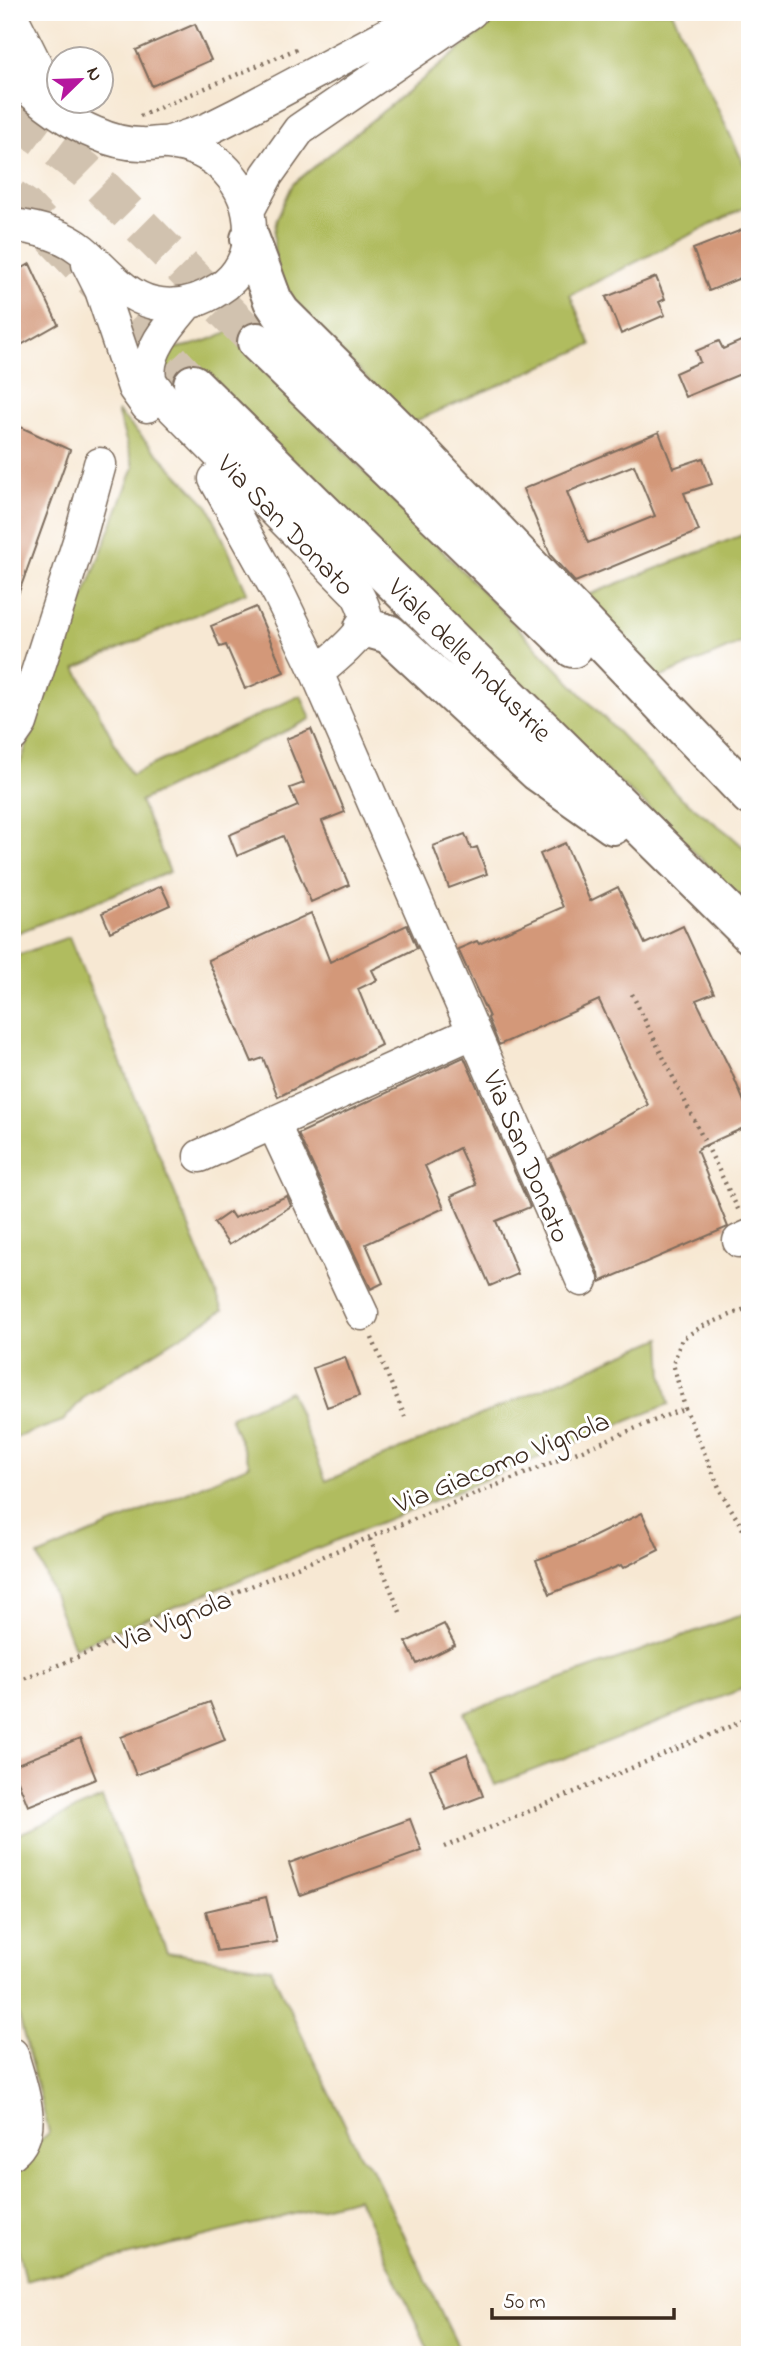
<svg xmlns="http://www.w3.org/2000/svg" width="762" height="2367" viewBox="0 0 762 2367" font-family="'Indie Flower',sans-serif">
  <rect width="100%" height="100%" fill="#fff"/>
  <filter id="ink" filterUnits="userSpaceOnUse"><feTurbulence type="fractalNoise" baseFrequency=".0143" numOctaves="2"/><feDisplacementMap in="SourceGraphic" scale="14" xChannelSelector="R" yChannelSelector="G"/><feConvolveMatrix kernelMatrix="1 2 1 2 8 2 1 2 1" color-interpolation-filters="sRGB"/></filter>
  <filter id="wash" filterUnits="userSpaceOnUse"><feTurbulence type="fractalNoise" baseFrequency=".00686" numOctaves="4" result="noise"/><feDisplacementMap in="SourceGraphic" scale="28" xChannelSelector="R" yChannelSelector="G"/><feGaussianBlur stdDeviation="1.57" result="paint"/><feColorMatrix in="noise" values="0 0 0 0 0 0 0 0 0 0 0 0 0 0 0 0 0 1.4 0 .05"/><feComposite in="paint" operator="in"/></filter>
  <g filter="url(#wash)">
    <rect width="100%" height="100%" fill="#f7e8d3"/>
    <path fill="#b0bc5e" stroke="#76733e" stroke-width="2" d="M 506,12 L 672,12 L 750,177 L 750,205 L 570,295 L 591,345 L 411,423 L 300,311 L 279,277 L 274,251 L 274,233 L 277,218 L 293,184 Z
      M 266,310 L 269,316 L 241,347 L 495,604 L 679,796 L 729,834 L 750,853 L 750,907 L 648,807 L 168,396 L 163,381 L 166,348 C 203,349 235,328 266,310 Z
      M 117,411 L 209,507 L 247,592 L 76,668 L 131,775 L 301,695 L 311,719 L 140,801 L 170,872 L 12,935 L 12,784 L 134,467 Z
      M 750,532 L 750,639 L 650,682 L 573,601 Z
      M 69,937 L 223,1310 L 85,1396 L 63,1421 L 12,1439 L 12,957 Z
      M 661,1338 L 663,1377 L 669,1404 L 74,1648 L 38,1556 L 250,1465 L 230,1417 L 290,1391 L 326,1481 Z
      M 750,1612 L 750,1686 L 495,1785 L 464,1713 Z
      M 102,1798 L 167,1952 L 270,1968 L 360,2156 L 372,2169 L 462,2355 L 431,2355 L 358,2198 L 25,2281 L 12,2221 L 12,2164 L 49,2132 L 12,1990 L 12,1837 Z"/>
    <g id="blocks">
      <path fill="#d39879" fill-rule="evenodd" d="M 195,24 L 211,60 L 152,86 L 136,50 Z
        M 744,229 L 750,246 L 750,274 L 709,291 L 693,249 Z
        M 30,264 L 58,324 L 12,350 L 12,274 Z
        M 656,277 L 665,299 L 659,302 L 665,315 L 621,334 L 606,297 Z
        M 750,337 L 750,370 L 685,397 L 675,373 L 700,362 L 696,351 L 719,341 L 723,349 Z
        M 12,423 L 70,450 L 15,603 L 12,602 Z
        M 659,432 L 673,468 L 703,458 L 712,484 L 684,493 L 699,531 L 575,582 L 551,556 L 523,489 ZM 634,465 L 655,516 L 588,543 L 567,492 Z
        M 256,607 L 284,672 L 245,689 L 226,645 L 220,647 L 211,626 Z
        M 311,729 L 345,812 L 322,821 L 349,885 L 311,902 L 283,836 L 237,856 L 229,835 L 298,806 L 290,788 L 304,783 L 286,739 Z
        M 465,834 L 471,849 L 477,847 L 487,874 L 449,888 L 433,846 Z
        M 565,843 L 590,901 L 618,887 L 645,944 L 683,926 L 714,993 L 696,1000 L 732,1073 L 750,1116 L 750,1125 L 699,1148 L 700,1149 L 697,1151 L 728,1227 L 600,1282 L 599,1273 L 549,1159 L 648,1105 L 599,1000 L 499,1045 L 488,1018 L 489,1017 L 458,949 L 477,941 L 479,944 L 563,907 L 540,854 Z
        M 161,886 L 170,905 L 110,932 L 102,913 Z
        M 311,913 L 330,962 L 407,925 L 417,948 L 372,970 L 377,980 L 358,989 L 381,1045 L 278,1097 L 263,1058 L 252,1062 L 208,960 Z
        M 464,1057 L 530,1207 L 496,1221 L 518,1274 L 490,1286 L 451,1196 L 476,1185 L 459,1148 L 425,1166 L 444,1208 L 366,1244 L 383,1283 L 371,1289 L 298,1134 Z
        M 287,1196 L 291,1206 L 229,1245 L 214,1223 L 230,1212 L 234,1218 Z
        M 345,1357 L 359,1396 L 327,1407 L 313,1368 Z
        M 642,1513 L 659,1550 L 623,1568 L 621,1565 L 550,1594 L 536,1560 L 577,1545 Z
        M 444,1624 L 455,1645 L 417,1664 L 406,1642 Z
        M 210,1702 L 225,1740 L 136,1775 L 121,1737 Z
        M 80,1739 L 96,1779 L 28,1806 L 12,1766 Z
        M 467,1754 L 483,1796 L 446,1810 L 430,1769 Z
        M 410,1819 L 422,1851 L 300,1895 L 289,1863 Z
        M 266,1897 L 277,1942 L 217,1951 L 206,1911 Z"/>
    </g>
  </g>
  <g filter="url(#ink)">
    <use href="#blocks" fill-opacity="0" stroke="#7d6c5d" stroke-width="2"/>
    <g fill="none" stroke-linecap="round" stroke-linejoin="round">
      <path stroke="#d1c2af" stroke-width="38" stroke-dasharray="38 19" stroke-linecap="butt" d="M 12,115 L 85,170 L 257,342
        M 12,198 L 25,207 L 193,384"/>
      <g stroke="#7d6c5d" stroke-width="35">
        <path id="minor" d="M 12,17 L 56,105
          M 12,75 C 36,97 65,121 95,133 C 108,139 126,144 141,144 C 150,145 159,142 168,143 C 215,147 250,184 250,231 C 250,254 239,277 219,289 C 199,302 178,308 154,303 C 123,296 104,268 82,250 C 62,234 37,228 12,225
          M 167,143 L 208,129 L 238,114 L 429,12
          M 249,209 L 267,175 L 299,130 L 471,12
          M 88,264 L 101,290 L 134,388 L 147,406
          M 187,304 C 171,323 145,352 150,378 C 151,384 158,391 162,397 L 357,594 C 362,603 368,614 364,625 C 358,640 330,662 317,673
          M 215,479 L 279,594 L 317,673 L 582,1280
          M 12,736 L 21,723 L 79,541 L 100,464
          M 273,1123 L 362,1314
          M 200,1156 L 474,1032
          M 739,1241 L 750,1236
          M 12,2054 C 19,2083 41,2130 12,2153"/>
      </g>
      <g stroke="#7d6c5d" stroke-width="42">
        <path id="major" d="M 250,239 L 273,301 L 281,313 L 407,438 L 750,796
          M 257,342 L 573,648
          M 193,384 L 750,934
          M 364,627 L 389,634 L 538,772 L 613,825"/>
      </g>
      <path stroke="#7d6c5d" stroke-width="4.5" stroke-dasharray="2 5" stroke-linecap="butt" d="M 140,116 L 299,48
        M 632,994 L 739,1211
        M 750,1307 L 701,1327 L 682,1339 L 673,1364 L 685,1408 L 721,1492 L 750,1541
        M 372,1338 L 405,1417
        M 370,1539 L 400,1612
        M 12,1684 L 685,1408
        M 444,1847 L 750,1718"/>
      <use href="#minor" stroke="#fff" stroke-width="32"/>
      <use href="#major" stroke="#fff" stroke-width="38"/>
    </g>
  </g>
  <g text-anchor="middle" stroke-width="6" stroke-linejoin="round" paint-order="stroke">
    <g font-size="28" fill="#3b2a1e" stroke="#fff">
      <text transform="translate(287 524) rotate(46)" y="10">Via San Donato</text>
      <text transform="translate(471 659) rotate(45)" y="10">Viale delle Industrie</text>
      <text transform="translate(528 1156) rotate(67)" y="10">Via San Donato</text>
      <text transform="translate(501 1461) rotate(-22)" y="10">Via Giacomo Vignola</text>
      <text transform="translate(173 1619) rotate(-22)" y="10">Via Vignola</text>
    </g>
  </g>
  <rect width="762" height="2367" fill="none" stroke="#fff" stroke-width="42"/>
  <g transform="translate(80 80) rotate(67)"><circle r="33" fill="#ffffff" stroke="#b1aaa5" stroke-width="2"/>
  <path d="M0-5L12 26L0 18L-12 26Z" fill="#b5179e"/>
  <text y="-10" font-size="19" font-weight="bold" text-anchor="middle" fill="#3b2a1e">N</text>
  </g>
  <path d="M492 2308v10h182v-10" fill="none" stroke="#3b2a1e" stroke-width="3.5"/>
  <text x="503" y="2308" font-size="21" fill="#3b2a1e" stroke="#ffffff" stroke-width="5" paint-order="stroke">50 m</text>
</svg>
